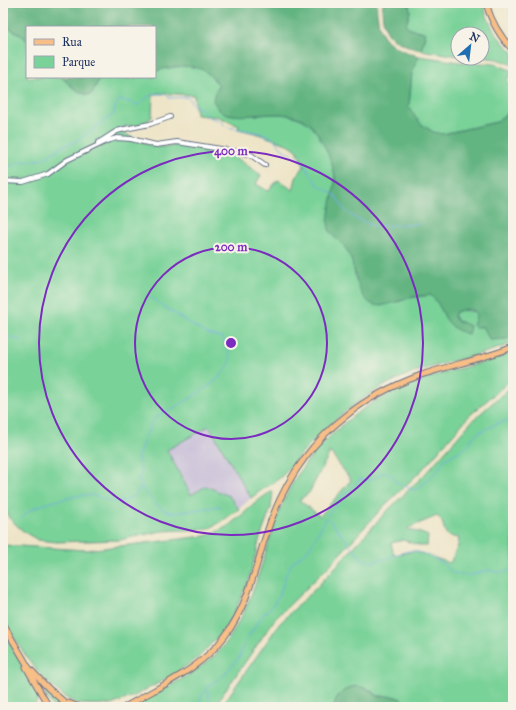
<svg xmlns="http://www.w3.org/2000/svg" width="516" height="710" viewBox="0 0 516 710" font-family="'IM FELL Great Primer',serif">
  <rect width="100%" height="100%" fill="#f7f3e8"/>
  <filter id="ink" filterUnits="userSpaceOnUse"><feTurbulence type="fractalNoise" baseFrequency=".025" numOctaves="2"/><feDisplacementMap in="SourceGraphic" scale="8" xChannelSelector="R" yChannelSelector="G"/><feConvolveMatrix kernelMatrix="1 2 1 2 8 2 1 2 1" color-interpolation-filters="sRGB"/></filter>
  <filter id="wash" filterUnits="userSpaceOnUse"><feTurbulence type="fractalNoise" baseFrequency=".012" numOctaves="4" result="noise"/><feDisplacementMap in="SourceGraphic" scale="16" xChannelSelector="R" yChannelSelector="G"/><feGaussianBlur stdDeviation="0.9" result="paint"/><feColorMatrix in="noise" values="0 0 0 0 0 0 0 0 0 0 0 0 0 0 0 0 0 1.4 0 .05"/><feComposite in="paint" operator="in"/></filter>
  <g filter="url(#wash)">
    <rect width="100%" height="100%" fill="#eee5c8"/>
    <path fill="#c8bfd8" d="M 209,426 L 251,498 L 239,509 L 229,496 L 191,495 L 166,450 Z"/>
    <path fill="#79d298" stroke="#4a807b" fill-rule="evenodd" d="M 409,3 L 483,3 C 487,22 498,40 513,52 L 513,65 L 497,59 L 482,57 L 482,34 L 458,34 L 458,56 L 421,50 L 425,36 L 421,31 L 410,29 L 406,25 L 410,12 Z
      M 3,24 L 22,36 L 27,41 L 27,77 L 62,77 C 69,85 78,93 89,95 L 93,92 L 100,77 L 115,77 L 131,79 L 137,77 L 155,77 L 155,71 C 169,67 192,63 205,71 C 210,75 215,81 219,85 L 214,95 C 222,99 246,114 252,115 C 260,116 271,113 280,114 C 290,115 300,117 308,123 C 321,131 333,163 335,177 C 337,190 326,216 329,228 C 331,236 338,239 343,244 C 352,254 354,269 356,281 L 398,302 L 409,298 L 431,295 L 436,300 L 441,308 L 456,320 L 454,316 L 456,312 L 462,310 L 475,312 L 477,315 L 477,319 L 485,330 L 488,337 L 506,339 L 513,336 L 513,343 C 478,357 440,362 405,376 C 363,393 329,423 299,456 C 293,462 289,469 283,475 C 274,484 261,489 251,498 L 209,426 L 167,450 L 191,495 L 206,486 L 229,496 L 239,509 L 221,522 L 208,529 L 162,531 L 119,540 L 57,542 L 38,540 L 24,532 L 9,518 L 3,503 ZM 157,93 L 194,95 L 196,115 L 219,117 L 239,126 L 238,129 L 255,133 L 290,145 L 297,150 L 304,166 L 296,178 L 293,190 L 278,180 L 268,191 L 256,184 L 261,175 L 235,157 L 235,154 L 234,153 L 180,145 L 158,147 L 137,140 L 126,134 L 122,129 L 123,127 C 135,126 143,126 152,117 L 153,96 Z
      M 419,56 L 460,62 L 495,64 L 513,71 L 513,74 L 511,75 L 507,80 L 512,88 L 513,105 L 511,109 L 497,122 L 443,134 L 433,132 L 421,124 L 415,117 L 409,106 L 412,72 Z
      M 513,352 L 513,378 L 469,416 L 421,471 L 384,506 L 328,567 L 275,619 L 214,707 L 129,707 C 158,691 192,677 216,654 C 224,647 229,639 234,630 C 260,588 265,542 285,498 C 297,470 318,447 340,427 C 374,396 415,381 458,369 C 477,364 495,360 513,352 ZM 330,452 L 351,480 L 320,516 L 299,500 L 309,493 Z
      M 513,385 L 513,707 L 406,707 C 399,692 390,699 379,696 C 374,694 370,688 365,688 C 362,688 358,689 356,689 C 343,690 336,693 334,707 L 221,707 L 280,623 L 318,586 L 388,510 L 425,474 L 473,420 ZM 437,516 C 445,522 442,529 448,536 L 459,538 L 458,546 L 450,563 L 414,551 L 394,555 L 391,543 L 403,540 L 421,546 L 427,546 L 428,536 L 418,532 L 409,530 L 408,528 Z
      M 273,491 L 271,508 L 259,541 L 249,580 L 233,615 L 222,632 L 198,658 L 170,677 L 134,696 L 111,705 L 78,704 L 66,698 L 43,678 L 28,659 L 3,620 L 3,545 L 86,550 L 205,536 C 215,532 225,529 233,522 C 246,513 258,498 273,491 Z
      M 3,631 L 40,695 L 34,707 L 3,707 Z
      M 36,679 L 67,707 L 53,707 Z"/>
    <path fill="#62b480" stroke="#3e726f" d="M 3,3 L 377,3 C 376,8 377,13 378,19 C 380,42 398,50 419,56 L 412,72 L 409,106 L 415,117 L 421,124 L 433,132 L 443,134 L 497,122 L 511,109 L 513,105 L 513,336 L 506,339 L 490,340 L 483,327 L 475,327 L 473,325 C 482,309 468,307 456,312 L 454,316 L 456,320 L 470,326 L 468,334 C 462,332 455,330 451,325 C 442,317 441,303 430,295 C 424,296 416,296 409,298 C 400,300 383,308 374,305 C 354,296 357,269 348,252 C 346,250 345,247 343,245 C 338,239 331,236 329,229 C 325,217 336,191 335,178 C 334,164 324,144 317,133 C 294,96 239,128 218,109 C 217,107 215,103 213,101 L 214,95 L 219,85 C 215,81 210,75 205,71 C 192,63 169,67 155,71 L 155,27 L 27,27 L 27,41 L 22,36 L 3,24 Z
      M 383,3 L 409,3 L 410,12 L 406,25 L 410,29 L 424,32 L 425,36 L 421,50 C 411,47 396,43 389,35 C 383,27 381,12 383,3 Z
      M 62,77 L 103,77 L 100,77 L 93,92 L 89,95 C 78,93 69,85 62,77 Z
      M 356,686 L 366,688 L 378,696 L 393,696 L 401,699 L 406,707 L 334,707 C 336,695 344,688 356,686 Z"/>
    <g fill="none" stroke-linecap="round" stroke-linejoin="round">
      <path stroke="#71aee3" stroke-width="1" d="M 3,169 L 21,162 L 43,159 L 63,146 L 75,142 L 114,114 L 115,106 L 119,100 C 125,99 132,104 140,105 L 144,100 L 152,94 L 166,94 L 169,98 L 188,97 L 193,105 L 200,108 L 209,117 L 220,121 L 227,127 L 265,134 L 275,140 L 282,149 L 298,158 L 305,166 L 317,184 L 335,195 L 345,210 L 353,217 L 373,226 L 420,224
        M 147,295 L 184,320 L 201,330 L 208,334 L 223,338 L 229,352 L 230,360 L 229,365 L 219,378 L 209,386 L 183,403 L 159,415 L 154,419 L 149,427 L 138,456 L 139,464 L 142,474 L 138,480 L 141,483 L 141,486 C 149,497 159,511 173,513 L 221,506
        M 3,335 L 22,341
        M 22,518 C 24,516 26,513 29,511 C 40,504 75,495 88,495 C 98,495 106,501 115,502 C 125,503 136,495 141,487
        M 328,518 L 361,558 C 373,568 394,554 408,551 C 415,549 436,558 442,563 C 448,567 448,571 456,574 C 468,577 478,573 489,570 C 497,574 505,571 513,570
        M 208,690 L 210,707
        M 163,707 L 167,703 L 171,707
        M 193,707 L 201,699 L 202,695 L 210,685 L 224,675 L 240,656 L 242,649 L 248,637 L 264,613 L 269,610 L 279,596 L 286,574 L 292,563 L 309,549 L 330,512 L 339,502 L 342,496 L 353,487 L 360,479 C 373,483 372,477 383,473 L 391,474 L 396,482 L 413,490 L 417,490 L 436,472 L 445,459 L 467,447 L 472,438 L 478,433 L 498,423 L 513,419"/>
    </g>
  </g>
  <g filter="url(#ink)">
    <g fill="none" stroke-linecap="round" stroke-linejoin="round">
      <g stroke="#656f83" stroke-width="6">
        <path id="minor" d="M 98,143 L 117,131 L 125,129 L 150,124 L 170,117
          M 3,181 L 23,182 L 39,177 L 48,174 L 67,160 L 107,141 L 117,138 L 131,139 L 156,145 L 177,142 L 240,152 L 251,155 L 265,165"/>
      </g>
      <g stroke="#656f83" stroke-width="7">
        <path id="major" d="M 486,3 C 491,21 499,36 513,50
          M 3,624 L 29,668 L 48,688 L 70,707
          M 26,667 L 49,707
          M 69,703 L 79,707
          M 125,707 C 161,685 200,670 225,636 C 246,608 254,574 264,541 C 279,491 305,447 347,415 C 369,397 394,385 421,375 C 451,365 483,359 513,347"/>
      </g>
      <use href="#minor" stroke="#fff" stroke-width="4"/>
      <use href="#major" stroke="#f7be87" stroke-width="5"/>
    </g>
  </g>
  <g fill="none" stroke="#7b2cbf" stroke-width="2">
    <circle cx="231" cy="343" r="96"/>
    <circle cx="231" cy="343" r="192"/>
  </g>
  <circle cx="231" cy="343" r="6" fill="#7b2cbf" stroke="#f7f3e8" stroke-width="2"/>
  <g font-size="12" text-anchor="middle" font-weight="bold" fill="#7b2cbf" stroke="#f7f3e8" stroke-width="4" stroke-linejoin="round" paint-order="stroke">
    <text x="231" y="155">400 m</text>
    <text x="231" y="251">200 m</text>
  </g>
  <rect width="516" height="710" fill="none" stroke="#f7f3e8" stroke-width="16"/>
  <rect x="26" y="26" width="130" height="52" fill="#f7f3e8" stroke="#9fa5b1"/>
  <rect x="34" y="39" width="20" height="6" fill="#f7be87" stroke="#9fa5b1"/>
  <text x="62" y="46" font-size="12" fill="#1b2f5e">Rua</text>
  <rect x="34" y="56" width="20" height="12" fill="#79d298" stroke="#9fa5b1"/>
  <text x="62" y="66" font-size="12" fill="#1b2f5e">Parque</text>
  <g transform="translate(470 46) rotate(28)"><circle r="19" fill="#f7f3e8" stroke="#9fa5b1"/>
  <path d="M0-3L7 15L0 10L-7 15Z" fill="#1f6fb2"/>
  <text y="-6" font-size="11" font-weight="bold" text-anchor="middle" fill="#1b2f5e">N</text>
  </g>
</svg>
